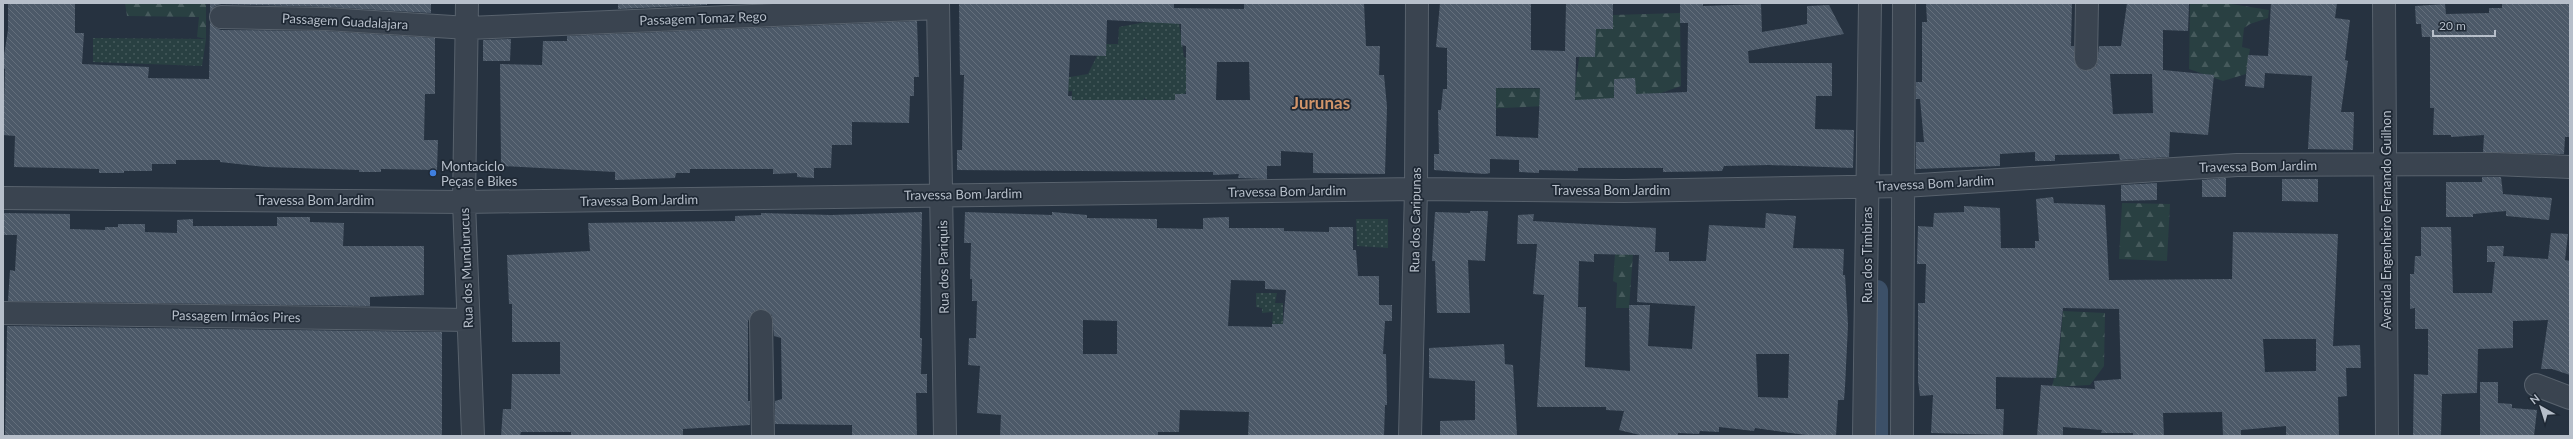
<svg xmlns="http://www.w3.org/2000/svg" width="2573" height="439" viewBox="0 0 2573 439" font-family="Lato,sans-serif">
  <defs>
    <pattern id="grass-dots" width="8" height="8" patternUnits="userSpaceOnUse"><rect width="8" height="8" fill="#294042"/><path d="M2 2h.1M6 6h.1" fill="none" stroke="#465a5c" stroke-width="1.8" stroke-linecap="round"/></pattern>
    <pattern id="forest-firs" width="22" height="20" patternUnits="userSpaceOnUse"><rect width="22" height="20" fill="#294042"/><path d="M5 1l3.5 6h-7zM16 11l3.5 6h-7z" fill="#465a5c"/></pattern>
    <pattern id="building-back-hatch" width="6" height="6" patternUnits="userSpaceOnUse"><rect width="6" height="6" fill="#4c5968"/><path d="M-1 5l2 2M0 0l6 6M5-1l2 2" fill="none" stroke="#646f7c"/></pattern>
  </defs>
  <rect width="100%" height="100%" fill="#263240"/>
  <path fill="url(#grass-dots)" d="M 1178,16 L 1184,57 L 1206,63 C 1193,84 1187,97 1163,109 L 1144,98 L 1143,115 L 1071,115 L 1072,91 L 1039,95 L 1064,78 L 1088,74 L 1103,44 L 1118,44 L 1119,27 Z
    M 93,38 L 206,39 L 202,66 L 93,62 Z
    M 1356,219 L 1388,219 L 1388,248 L 1357,246 Z
    M 1256,293 L 1277,293 L 1275,303 L 1283,303 L 1283,324 L 1272,324 L 1273,312 L 1262,313 L 1262,308 L 1256,307 Z"/>
  <path fill="url(#forest-firs)" d="M 125,3 L 206,3 L 206,39 L 197,37 L 199,17 L 127,16 Z
    M 2190,3 L 2225,3 L 2269,10 L 2268,18 L 2250,24 L 2244,28 L 2242,47 L 2250,49 L 2246,74 L 2223,81 L 2189,69 Z
    M 1680,13 L 1681,86 L 1636,102 L 1479,109 L 1482,88 L 1575,89 L 1583,29 L 1613,29 L 1613,15 Z
    M 2122,203 L 2170,204 L 2167,261 L 2119,259 Z
    M 1617,227 L 1635,227 L 1629,308 L 1616,308 L 1617,283 L 1613,281 Z
    M 2063,311 L 2105,313 L 2104,366 L 2090,385 L 2052,387 L 2059,357 Z"/>
  <g fill="none" stroke-linecap="round" stroke-linejoin="round">
    <path stroke="#3c5068" stroke-width="22" d="M 1877,291 L 1877,436"/>
  </g>
  <path fill="url(#building-back-hatch)" fill-rule="evenodd" d="M 8,3 L 75,3 L 75,33 L 84,33 L 82,64 L 149,67 L 148,78 L 209,79 L 210,22 L 214,27 L 221,30 L 325,31 L 435,38 L 435,94 L 425,94 L 424,140 L 438,140 L 437,170 L 381,169 L 381,172 L 359,172 L 359,170 L 266,167 L 220,162 L 220,160 L 176,160 L 176,164 L 152,164 L 152,171 L 124,171 L 124,173 L 99,173 L 99,169 L 14,167 L 15,136 L 3,135 L 5,69 L 3,68 L 3,62 L 8,30 Z
    M 210,3 L 431,4 L 431,13 L 327,7 L 221,4 L 215,6 L 210,12 Z
    M 618,3 L 707,3 L 707,5 L 618,9 Z
    M 959,3 L 1174,3 L 1174,8 L 1244,9 L 1244,3 L 1364,3 L 1366,46 L 1380,46 L 1379,75 L 1384,75 L 1387,107 L 1385,174 L 1313,173 L 1313,153 L 1281,151 L 1281,166 L 1267,166 L 1267,179 L 1238,178 L 1239,174 L 1213,175 L 1213,172 L 957,170 L 957,150 L 962,150 L 964,75 L 960,75 ZM 1107,20 L 1181,24 L 1181,45 L 1186,46 L 1186,94 L 1175,94 L 1175,100 L 1072,100 L 1072,96 L 1068,96 L 1070,55 L 1106,56 ZM 1217,62 L 1249,62 L 1250,100 L 1216,100 Z
    M 1440,3 L 1531,3 L 1531,50 L 1565,51 L 1566,3 L 1613,3 L 1613,29 L 1596,29 L 1595,57 L 1576,57 L 1575,100 L 1614,98 L 1614,79 L 1635,78 L 1636,94 L 1687,92 L 1688,23 L 1680,23 L 1680,3 L 1703,3 L 1703,6 L 1761,4 L 1762,32 L 1807,24 L 1807,6 L 1829,5 L 1844,34 L 1748,51 L 1749,63 L 1832,63 L 1832,96 L 1816,96 L 1815,129 L 1854,130 L 1853,168 L 1769,165 L 1724,166 L 1722,171 L 1663,172 L 1663,168 L 1578,168 L 1578,171 L 1539,170 L 1539,173 L 1519,172 L 1519,160 L 1490,159 L 1490,173 L 1485,174 L 1434,170 L 1434,154 L 1439,154 L 1438,110 L 1441,110 L 1443,89 L 1447,89 L 1447,48 L 1436,47 ZM 1496,88 L 1540,88 L 1538,138 L 1496,136 Z
    M 1926,3 L 2072,3 L 2071,46 L 2074,46 L 2074,59 L 2079,69 L 2086,71 L 2097,65 L 2099,46 L 2121,46 L 2127,3 L 2189,3 L 2188,31 L 2163,30 L 2163,70 L 2214,75 L 2208,135 L 2170,132 L 2169,157 L 2120,160 L 2119,154 L 2055,155 L 2055,161 L 2035,161 L 2035,152 L 2000,154 L 2000,166 L 1916,169 L 1916,142 L 1924,142 L 1920,99 L 1916,99 L 1916,82 L 1922,82 L 1922,22 L 1927,22 ZM 2110,74 L 2152,74 L 2153,113 L 2113,114 Z
    M 2271,3 L 2337,3 L 2335,18 L 2350,20 L 2345,60 L 2348,61 L 2341,112 L 2354,112 L 2353,150 L 2308,149 L 2312,76 L 2265,73 L 2264,88 L 2245,86 L 2248,55 L 2268,56 Z
    M 2502,3 L 2570,3 L 2570,137 L 2565,137 L 2564,154 L 2483,152 L 2484,135 L 2451,137 L 2451,135 L 2433,135 L 2434,108 L 2430,108 L 2430,37 L 2422,37 L 2421,24 L 2416,24 L 2415,6 L 2445,4 L 2446,14 L 2489,13 L 2489,8 L 2502,8 Z
    M 917,21 L 919,77 L 914,77 L 914,96 L 910,96 L 909,123 L 852,122 L 852,145 L 832,145 L 831,168 L 814,168 L 814,178 L 797,177 L 797,173 L 773,174 L 773,169 L 690,169 L 690,173 L 676,173 L 675,178 L 615,180 L 615,172 L 501,166 L 500,64 L 542,65 L 543,41 L 567,41 L 567,36 Z
    M 511,39 L 510,61 L 483,61 L 483,40 Z
    M 2482,177 L 2501,177 L 2503,194 L 2552,198 L 2549,220 L 2506,216 L 2506,211 L 2473,214 L 2473,217 L 2446,217 L 2446,182 L 2482,182 Z
    M 2222,178 L 2226,178 L 2226,197 L 2202,197 L 2202,180 Z
    M 2282,179 L 2318,179 L 2318,202 L 2282,201 Z
    M 2157,183 L 2157,200 L 2121,201 L 2121,185 Z
    M 2053,197 L 2054,203 L 2105,205 L 2109,280 L 2232,279 L 2233,232 L 2338,234 L 2333,346 L 2360,345 L 2361,368 L 2346,368 L 2347,396 L 2338,397 L 2339,436 L 2286,436 L 2286,426 L 2241,430 L 2241,436 L 2223,436 L 2222,412 L 2163,413 L 2164,436 L 2133,436 L 2133,433 L 2101,433 L 2102,430 L 2063,427 L 2063,436 L 2037,436 L 2041,385 L 2095,389 L 2094,381 L 2121,379 L 2119,309 L 2063,308 L 2056,378 L 1996,377 L 1996,409 L 2004,409 L 2003,435 L 1931,433 L 1933,395 L 1920,396 L 1918,381 L 1918,303 L 1925,303 L 1926,264 L 1917,264 L 1918,226 L 1933,227 L 1934,213 L 1964,212 L 1964,206 L 2000,208 L 2001,248 L 2035,248 L 2035,241 L 2039,241 L 2036,199 ZM 2263,339 L 2316,339 L 2316,371 L 2265,372 Z
    M 1470,211 L 1488,211 L 1485,261 L 1468,260 L 1470,313 L 1437,313 L 1435,261 L 1432,261 L 1435,212 L 1470,213 Z
    M 922,212 L 920,338 L 922,338 L 921,374 L 927,374 L 927,393 L 916,393 L 917,436 L 852,436 L 852,425 L 775,424 L 775,401 L 782,399 L 781,338 L 774,336 L 772,315 L 761,309 L 754,311 L 748,321 L 748,401 L 750,401 L 750,425 L 683,429 L 683,436 L 571,436 L 571,432 L 521,432 L 520,436 L 501,436 L 503,409 L 511,409 L 512,374 L 560,374 L 560,342 L 512,342 L 512,304 L 509,304 L 507,255 L 590,251 L 588,223 L 735,221 L 735,216 L 761,215 L 761,213 L 831,215 Z
    M 965,212 L 1052,215 L 1052,212 L 1087,215 L 1087,218 L 1157,219 L 1157,228 L 1203,229 L 1203,218 L 1229,217 L 1229,228 L 1284,228 L 1284,231 L 1329,232 L 1329,227 L 1353,227 L 1353,250 L 1356,250 L 1358,276 L 1379,276 L 1379,305 L 1392,305 L 1392,321 L 1385,321 L 1383,354 L 1386,354 L 1387,405 L 1385,405 L 1384,436 L 1248,436 L 1249,412 L 1180,410 L 1179,432 L 1158,432 L 1158,435 L 1140,436 L 1000,436 L 1001,415 L 977,413 L 980,366 L 968,365 L 969,338 L 976,338 L 977,301 L 972,301 L 972,279 L 970,279 L 971,243 L 964,243 ZM 1231,280 L 1265,281 L 1265,289 L 1286,290 L 1283,324 L 1272,324 L 1272,327 L 1228,326 ZM 1083,320 L 1117,321 L 1117,354 L 1083,354 Z
    M 3,213 L 70,214 L 70,229 L 105,230 L 105,227 L 118,227 L 118,224 L 145,224 L 145,232 L 177,233 L 177,220 L 193,219 L 193,226 L 277,226 L 277,217 L 310,217 L 310,222 L 344,223 L 343,246 L 424,246 L 424,295 L 370,297 L 370,306 L 8,301 L 10,270 L 15,271 L 17,235 L 3,235 Z
    M 1766,213 L 1796,216 L 1793,248 L 1844,249 L 1843,275 L 1845,275 L 1848,325 L 1845,387 L 1844,400 L 1838,400 L 1836,436 L 1806,435 L 1755,428 L 1754,431 L 1719,427 L 1719,432 L 1700,431 L 1699,434 L 1678,433 L 1678,436 L 1644,436 L 1619,430 L 1624,411 L 1606,410 L 1606,407 L 1537,407 L 1544,295 L 1533,294 L 1537,244 L 1517,244 L 1518,215 L 1534,214 L 1533,221 L 1656,228 L 1655,252 L 1669,252 L 1669,261 L 1706,261 L 1709,225 L 1765,228 ZM 1594,254 L 1639,255 L 1637,302 L 1695,306 L 1692,349 L 1648,346 L 1650,305 L 1629,305 L 1630,371 L 1585,367 L 1586,307 L 1578,307 L 1579,261 L 1594,262 ZM 1756,354 L 1789,354 L 1788,398 L 1758,397 Z
    M 2421,227 L 2451,227 L 2453,293 L 2492,293 L 2495,262 L 2487,262 L 2487,246 L 2504,246 L 2503,256 L 2548,259 L 2551,233 L 2568,234 L 2565,260 L 2570,261 L 2570,375 L 2552,369 L 2541,369 L 2548,320 L 2513,321 L 2513,348 L 2478,349 L 2477,393 L 2442,394 L 2441,436 L 2413,436 L 2414,374 L 2428,375 L 2428,329 L 2415,329 L 2415,308 L 2410,309 L 2410,274 L 2414,274 L 2415,256 L 2421,256 Z
    M 7,326 L 442,332 L 442,436 L 5,436 Z
    M 1504,344 L 1505,364 L 1513,365 L 1517,435 L 1440,436 L 1440,421 L 1475,420 L 1475,381 L 1429,378 L 1429,348 Z
    M 2480,382 L 2498,382 L 2498,403 L 2512,404 L 2512,408 L 2537,410 L 2534,436 L 2480,436 Z"/>
  <g fill="none" stroke-linecap="round" stroke-linejoin="round">
    <g stroke="#58626d" stroke-width="24">
      <path id="minor" d="M 467,3 L 464,202 L 473,436
        M 938,3 L 945,436
        M 2384,3 L 2387,436
        M 221,17 L 326,19 L 468,28 L 938,8
        M 2086,59 L 2087,3
        M 3,198 L 464,202 L 1416,189 L 1624,191 L 1904,186 L 2237,165 L 2495,164 L 2570,167
        M 3,313 L 468,320
        M 761,321 L 763,436
        M 2536,385 L 2570,398
        M 1410,436 L 1416,189 L 1417,3
        M 1864,436 L 1870,3
        M 1902,436 L 1904,3"/>
    </g>
    <use href="#minor" stroke="#3a4450" stroke-width="22"/>
  </g>
  <circle fill="#3f7fe0" stroke="#1f2935" stroke-width="1.5" cx="433" cy="173" r="4"/>
  <g text-anchor="middle" stroke-width="3.5" stroke-linejoin="round" paint-order="stroke">
    <g font-size="13" fill="#b7bfca" stroke="#1f2935">
      <text transform="translate(703 18) rotate(-2)" y="5">Passagem Tomaz Rego</text>
      <text transform="translate(345 21) rotate(3)" y="5">Passagem Guadalajara</text>
      <text transform="translate(2258 166) rotate(-1)" y="5">Travessa Bom Jardim</text>
      <text transform="translate(1935 183) rotate(-3)" y="5">Travessa Bom Jardim</text>
      <text x="1611" y="195">Travessa Bom Jardim</text>
      <text transform="translate(1287 191) rotate(-1)" y="5">Travessa Bom Jardim</text>
      <text transform="translate(963 194) rotate(-1)" y="5">Travessa Bom Jardim</text>
      <text x="315" y="205">Travessa Bom Jardim</text>
      <text transform="translate(639 200) rotate(-1)" y="5">Travessa Bom Jardim</text>
      <text transform="translate(1415 220) rotate(-89)" y="5">Rua dos Caripunas</text>
      <text transform="translate(2386 220) rotate(-90)" y="5">Avenida Engenheiro Fernando Guilhon</text>
      <text transform="translate(1867 255) rotate(-90)" y="5">Rua dos Timbiras</text>
      <text transform="translate(943 267) rotate(-91)" y="5">Rua dos Pariquis</text>
      <text transform="translate(466 268) rotate(-92)" y="5">Rua dos Mundurucus</text>
      <text transform="translate(236 316) rotate(1)" y="5">Passagem Irmãos Pires</text>
    </g>
    <g font-size="13" fill="#b7bfca" stroke="#1f2935" text-anchor="start">
      <text x="441" y="171">Montaciclo<tspan x="441" dy="15">Peças e Bikes</tspan></text>
    </g>
    <g font-size="17" font-weight="bold" fill="#d2956a" stroke="#1f2935">
      <text x="1321" y="109">Jurunas</text>
    </g>
  </g>
  <rect width="2573" height="439" fill="none" stroke="#b7bfca" stroke-width="8"/>
  <g transform="translate(2541 407) rotate(321)" stroke="#1f2935" stroke-width="3" paint-order="stroke">
  <path d="M0-3L7 15L0 10L-7 15Z" fill="#b7bfca"/>
  <text y="-6" font-size="11" font-weight="bold" text-anchor="middle" fill="#b7bfca">N</text>
  </g>
  <path d="M2433 30v6h62v-6" fill="none" stroke="#b7bfca" stroke-width="2"/>
  <text x="2439" y="30" font-size="12" fill="#b7bfca" stroke="#1f2935" stroke-width="3" paint-order="stroke">20 m</text>
</svg>
